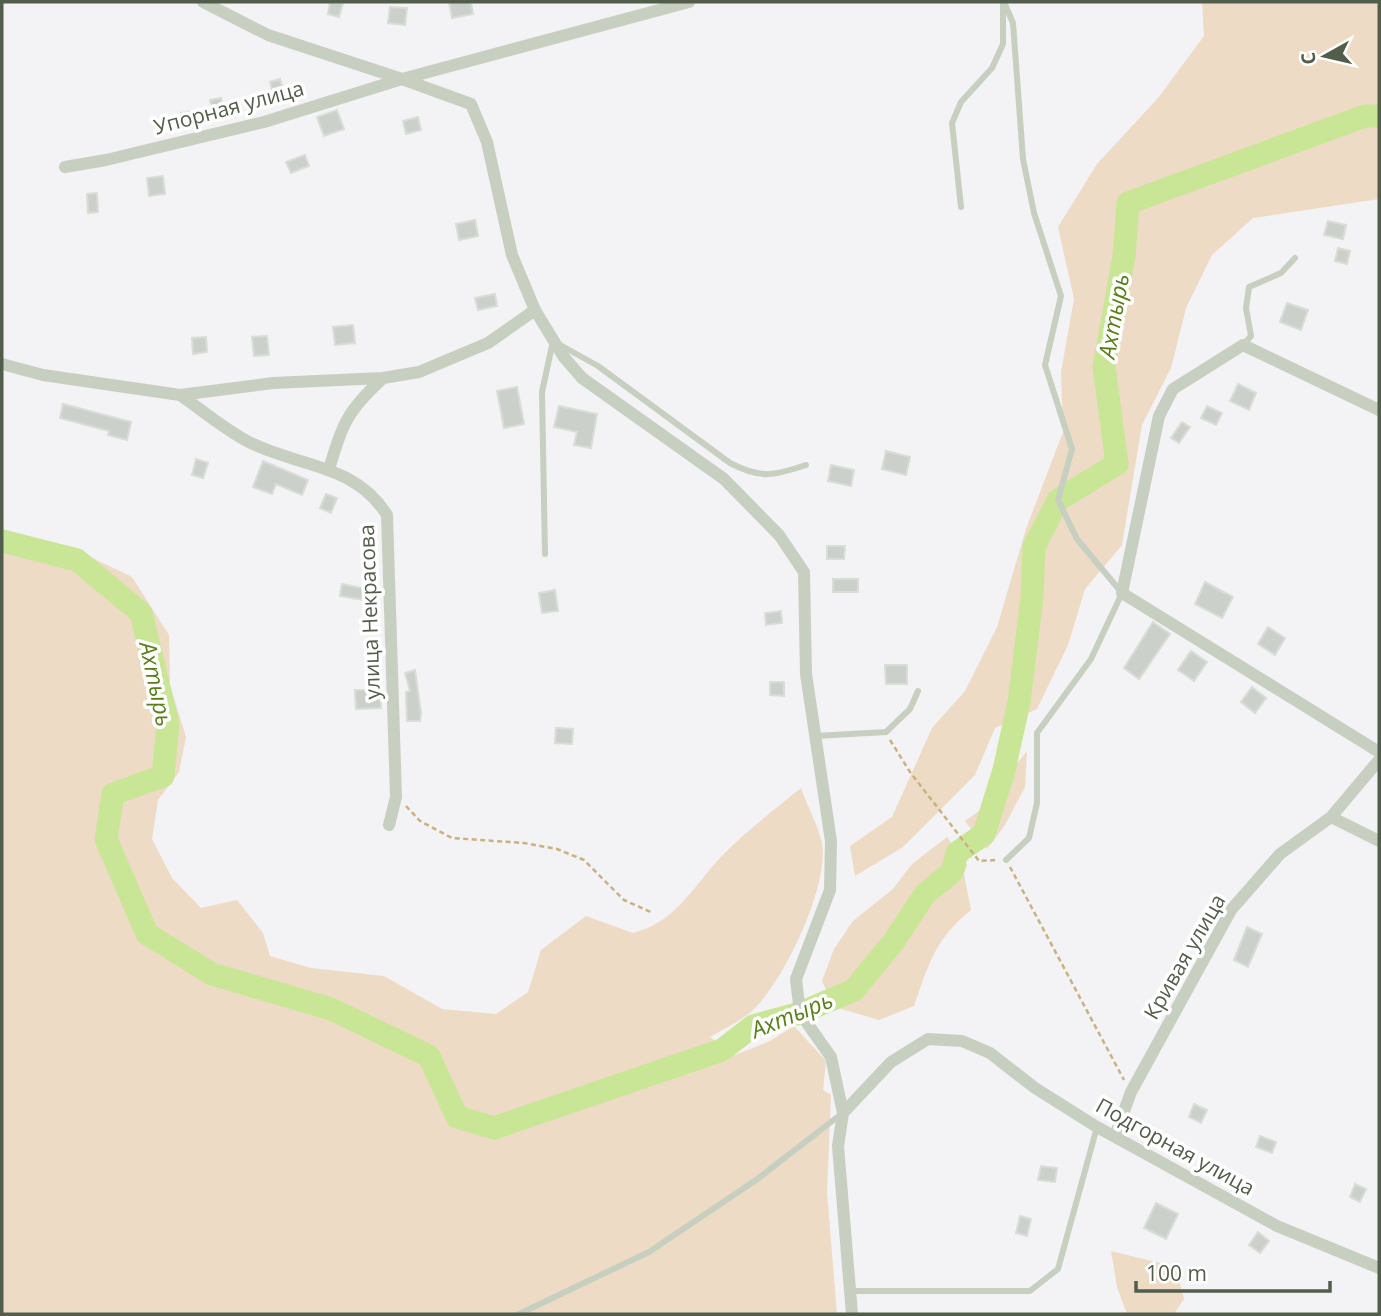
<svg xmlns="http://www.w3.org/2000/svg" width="1381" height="1316" viewBox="0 0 1381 1316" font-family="'Open Sans',sans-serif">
  <rect width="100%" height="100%" fill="#f3f2f4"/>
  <path fill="#eddbc6" d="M 1202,2 L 1379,2 L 1379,199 L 1253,218 L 1212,255 L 1186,308 L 1171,368 L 1142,425 L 1122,545 L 1085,589 L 1068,645 L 1037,709 L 995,728 L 975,775 L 903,847 L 855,876 L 850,846 L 892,817 L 932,728 L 965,691 L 997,627 L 1026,529 L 1063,432 L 1061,372 L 1074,299 L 1058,227 L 1097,164 L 1158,98 L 1204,36 Z
    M 2,529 L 82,553 L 132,577 L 169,635 L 170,685 L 186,737 L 179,772 L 158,800 L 152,839 L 172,878 L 201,908 L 237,900 L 263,933 L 270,956 L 311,968 L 384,976 L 442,1009 L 496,1014 L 528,992 L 541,950 L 586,916 L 633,933 C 674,923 692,889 718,860 C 742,834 773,811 801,788 C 807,806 818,825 822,843 C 830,885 782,985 751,1012 C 739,1022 723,1029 710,1037 L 735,1055 L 768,1042 L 794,1026 L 826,1061 L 823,1090 L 831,1095 L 827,1192 L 837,1314 L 2,1314 Z
    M 1027,751 L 1025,787 L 1005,825 L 987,849 L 965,821 L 979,811 Z
    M 947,837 L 967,865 L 964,874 L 971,910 C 935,939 929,963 914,1006 L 879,1020 L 834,1007 L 822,981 L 834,949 L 853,921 L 893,889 L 912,864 Z
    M 1111,1251 L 1176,1267 L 1184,1299 L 1174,1314 L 1127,1314 L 1117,1287 Z"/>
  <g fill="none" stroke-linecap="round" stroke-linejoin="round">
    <path stroke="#c9e696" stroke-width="23" d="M 2,541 L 77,560 L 141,613 L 168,725 L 163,776 L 113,794 L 106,839 L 147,934 L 212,974 L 331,1009 L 429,1056 L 457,1117 L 494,1128 L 722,1050 L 753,1026 L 800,1013 L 854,990 L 894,941 L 925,894 L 952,872 L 957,853 L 984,834 L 1004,770 L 1019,702 L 1032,597 L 1034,547 L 1058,500 L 1117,464 L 1104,367 L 1124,256 L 1128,203 L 1365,116 L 1379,116"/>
  </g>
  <path fill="#cbd1ca" stroke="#d8ddd7" stroke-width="2" d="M 330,2 L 343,3 L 339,17 L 328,14 Z
    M 449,2 L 471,2 L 473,14 L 452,18 Z
    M 390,7 L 407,8 L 405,25 L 388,23 Z
    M 280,79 L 285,96 L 274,98 L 270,82 Z
    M 221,98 L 225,115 L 214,117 L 210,100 Z
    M 337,110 L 344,129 L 324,136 L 317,117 Z
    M 192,111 L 195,124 L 184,126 L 181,113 Z
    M 418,117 L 421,130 L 406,134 L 403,121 Z
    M 305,155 L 309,166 L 291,173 L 286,162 Z
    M 163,176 L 165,194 L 149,196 L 147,178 Z
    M 97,193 L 98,212 L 88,213 L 87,194 Z
    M 475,220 L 478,236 L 459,240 L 456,224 Z
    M 1328,221 L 1346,225 L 1343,239 L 1324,235 Z
    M 1338,248 L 1350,251 L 1347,264 L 1335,261 Z
    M 495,294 L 497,306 L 478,310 L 475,298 Z
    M 1287,303 L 1308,310 L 1301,330 L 1280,322 Z
    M 353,325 L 355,343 L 335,345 L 333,327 Z
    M 267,336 L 269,355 L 254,356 L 252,337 Z
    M 206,337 L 207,352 L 193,354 L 192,338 Z
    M 1238,384 L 1256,393 L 1249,410 L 1230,401 Z
    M 517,387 L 524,424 L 504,428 L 497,391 Z
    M 63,404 L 131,422 L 127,440 L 108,435 L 109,431 L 60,418 Z
    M 559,406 L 597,414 L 591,448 L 574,445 L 577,432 L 554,427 Z
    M 1207,406 L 1222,413 L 1216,425 L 1201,418 Z
    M 1182,422 L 1190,427 L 1179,443 L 1171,438 Z
    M 886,451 L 910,457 L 906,475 L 882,469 Z
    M 196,459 L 208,463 L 203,478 L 192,475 Z
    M 263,461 L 308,480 L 302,495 L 276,484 L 272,494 L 253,487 Z
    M 831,465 L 854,470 L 851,486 L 828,481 Z
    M 326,494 L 337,498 L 331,513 L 320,508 Z
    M 827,546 L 845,546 L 844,559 L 827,559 Z
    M 833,579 L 858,579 L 858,592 L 833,592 Z
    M 1205,582 L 1233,597 L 1222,618 L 1195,604 Z
    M 342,584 L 372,590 L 370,601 L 340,596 Z
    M 555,590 L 558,611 L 542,613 L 539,593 Z
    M 781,611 L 782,623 L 766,625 L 765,613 Z
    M 1153,622 L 1170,634 L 1139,679 L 1124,668 Z
    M 1268,627 L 1285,638 L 1275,655 L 1258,644 Z
    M 1191,651 L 1207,662 L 1194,681 L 1178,670 Z
    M 885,665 L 907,665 L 907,684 L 886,684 Z
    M 415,670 L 421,713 L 420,721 L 407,721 L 406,692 L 410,691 L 405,673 Z
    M 770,682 L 784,682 L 784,696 L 770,695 Z
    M 1252,687 L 1266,698 L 1255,713 L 1241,702 Z
    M 355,690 L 380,690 L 381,708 L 356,709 Z
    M 556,728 L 573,729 L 572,744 L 555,743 Z
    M 1247,927 L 1262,934 L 1248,967 L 1234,960 Z
    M 1194,1104 L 1207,1110 L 1201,1123 L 1189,1117 Z
    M 1260,1136 L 1276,1142 L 1272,1153 L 1256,1147 Z
    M 1041,1166 L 1057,1168 L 1055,1182 L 1038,1180 Z
    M 1355,1184 L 1366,1189 L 1360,1202 L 1350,1197 Z
    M 1156,1203 L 1178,1214 L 1166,1239 L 1144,1228 Z
    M 1020,1216 L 1031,1219 L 1027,1236 L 1016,1233 Z
    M 1258,1232 L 1269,1241 L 1260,1253 L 1249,1245 Z"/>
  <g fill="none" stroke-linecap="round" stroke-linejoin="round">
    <path stroke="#c9b180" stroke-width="2.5" stroke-dasharray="5 3.5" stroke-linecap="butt" d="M 890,740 L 910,772 L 979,861 L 997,860
      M 406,806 L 420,821 L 452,838 L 524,843 L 557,849 L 584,860 L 624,900 L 653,913
      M 1010,867 L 1124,1080"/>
    <path stroke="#c7cfc1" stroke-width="6" d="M 1004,2 L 1013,23 L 1023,159 L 1034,213 L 1061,296 L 1045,365 L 1072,449 L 1058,500 L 1077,539 L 1122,593 L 1091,659 L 1037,733 L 1037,803 L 1029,838 L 1006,860
      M 961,207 L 952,123 L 961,102 L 992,68 L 1003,44 L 1003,5
      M 1243,345 L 1251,336 L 1246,308 L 1249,287 L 1281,273 L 1295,258
      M 545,554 L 542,392 L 553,341 L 598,366 L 730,463 C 761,479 773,476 806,465
      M 815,736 L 886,732 L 910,709 L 918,691
      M 849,1291 L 1030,1291 L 1058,1269 L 1097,1127
      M 519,1314 L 649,1252 L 756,1180 L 840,1115"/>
    <path stroke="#c7cfc1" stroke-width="12" d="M 203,2 L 268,35 L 402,79 L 689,2
      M 65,167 L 106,160 L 264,122 L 402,79 L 471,104 L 487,142 L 512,255 L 535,310 L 563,356 L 582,378 L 724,479 L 779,535 L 804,572 L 806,674 L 831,841 L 830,890 L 796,979 L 800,1013 L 831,1057 L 843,1113
      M 2,364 L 43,375 L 180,395 L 273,383 L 383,378 L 419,372 L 488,343 L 535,310
      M 180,395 C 202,410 223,428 247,441 C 295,467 354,462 387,515 L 396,797 L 389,825
      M 1379,410 L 1243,345 L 1173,389 L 1159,416 L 1122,593 L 1379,752
      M 329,469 C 343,423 347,411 383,378
      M 1331,817 L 1379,841
      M 1115,1136 L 1131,1092 L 1231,910 L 1280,854 L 1331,817 L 1379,760
      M 852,1314 L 838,1146 L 843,1113 L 891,1062 L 928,1039 L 962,1041 L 990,1053 L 1035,1088 L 1097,1127 L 1277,1226 L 1379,1268"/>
  </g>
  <g text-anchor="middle" stroke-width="7" stroke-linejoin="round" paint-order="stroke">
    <g font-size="21" fill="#525e4b" stroke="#fff">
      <text transform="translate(229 108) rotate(-15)" y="7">Упорная улица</text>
      <text transform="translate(370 612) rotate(-92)" y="7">улица Некрасова</text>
      <text transform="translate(1185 957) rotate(-60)" y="7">Кривая улица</text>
      <text transform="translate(1175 1147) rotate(29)" y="7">Подгорная улица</text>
    </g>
    <g font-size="23" font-style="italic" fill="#588016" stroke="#fff">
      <text transform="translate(1114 316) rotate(-80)" y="8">Ахтырь</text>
      <text transform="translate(156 684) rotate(78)" y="8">Ахтырь</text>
      <text transform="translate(792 1015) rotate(-22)" y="8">Ахтырь</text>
    </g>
  </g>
  <rect width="1381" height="1316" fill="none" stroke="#525e4b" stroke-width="7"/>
  <g transform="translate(1325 56) rotate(262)" stroke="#ffffff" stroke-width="5" paint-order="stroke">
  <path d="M0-5L12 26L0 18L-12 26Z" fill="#525e4b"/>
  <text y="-10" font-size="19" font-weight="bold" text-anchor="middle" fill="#525e4b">С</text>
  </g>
  <path d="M1136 1281v10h194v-10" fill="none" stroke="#525e4b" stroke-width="3.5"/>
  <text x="1146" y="1281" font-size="21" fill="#525e4b" stroke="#ffffff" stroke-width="5" paint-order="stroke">100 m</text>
</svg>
